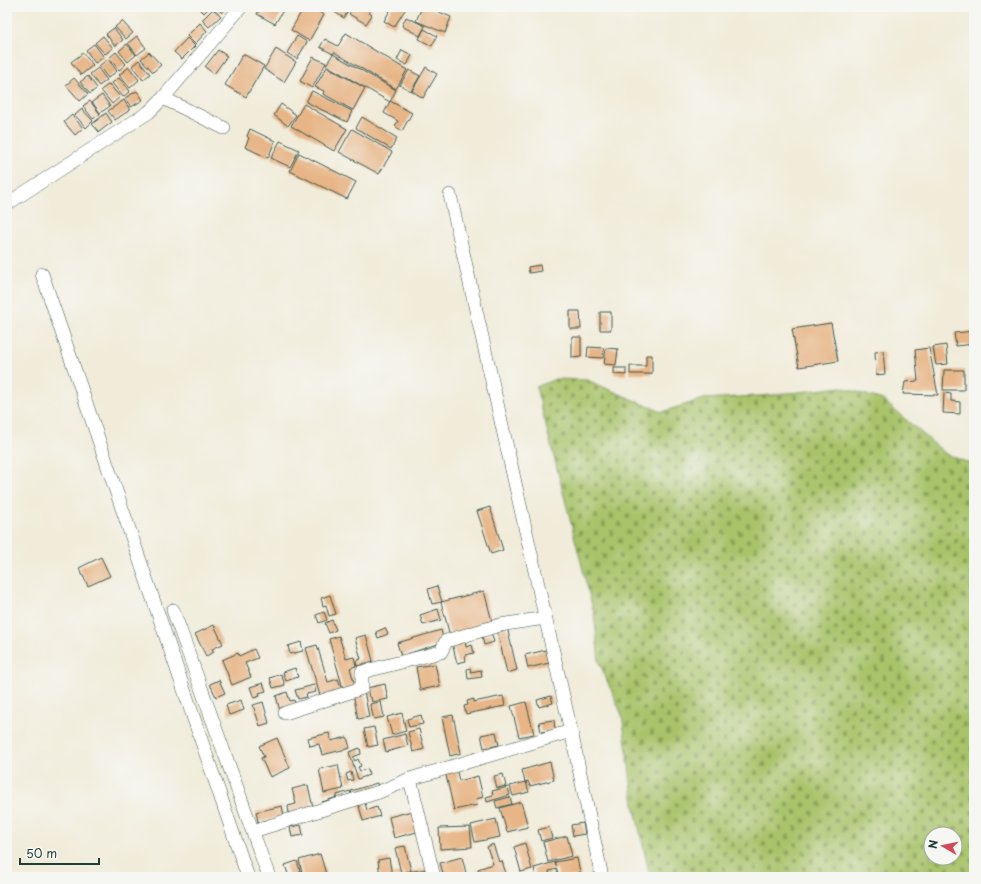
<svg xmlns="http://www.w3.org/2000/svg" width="981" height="884" viewBox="0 0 981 884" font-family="'Playpen Sans',sans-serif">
  <defs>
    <pattern id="cemetery-stones" width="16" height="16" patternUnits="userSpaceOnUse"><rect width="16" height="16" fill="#a8c369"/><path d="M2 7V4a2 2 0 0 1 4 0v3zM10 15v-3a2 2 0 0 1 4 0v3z" fill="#88a057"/></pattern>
  </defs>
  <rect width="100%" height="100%" fill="#f6f6f2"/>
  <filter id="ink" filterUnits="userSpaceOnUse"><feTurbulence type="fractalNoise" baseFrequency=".025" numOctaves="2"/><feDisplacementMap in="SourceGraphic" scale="8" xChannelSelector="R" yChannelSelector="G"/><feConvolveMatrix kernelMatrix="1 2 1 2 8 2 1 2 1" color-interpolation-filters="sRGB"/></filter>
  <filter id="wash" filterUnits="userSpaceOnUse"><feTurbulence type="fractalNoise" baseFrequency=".012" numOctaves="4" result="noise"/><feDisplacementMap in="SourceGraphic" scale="16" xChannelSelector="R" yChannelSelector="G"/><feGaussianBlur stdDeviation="0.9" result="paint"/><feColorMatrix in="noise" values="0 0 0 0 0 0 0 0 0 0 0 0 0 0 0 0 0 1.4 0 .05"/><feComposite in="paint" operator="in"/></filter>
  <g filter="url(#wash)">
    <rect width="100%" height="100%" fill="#f1ecda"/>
    <path fill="url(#cemetery-stones)" stroke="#64804e" fill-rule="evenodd" d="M 555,379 L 587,380 L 662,412 L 703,399 L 773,395 L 841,387 L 883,400 L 946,454 L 974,465 L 974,877 L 650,877 L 634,805 L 622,715 L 599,662 L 594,613 L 536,387 ZM 931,834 L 955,834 L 955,858 L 931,858 Z"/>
    <g id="blocks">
      <path fill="#e7b586" d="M 198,7 L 210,7 L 204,13 Z
        M 216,7 L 227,7 L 222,13 Z
        M 261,7 L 285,7 L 275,24 L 257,14 Z
        M 304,7 L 311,7 L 324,15 L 309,41 L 291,30 Z
        M 329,7 L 350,7 L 344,18 L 328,8 Z
        M 354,7 L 372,7 L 369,13 L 372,15 L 366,24 L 349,14 Z
        M 392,7 L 407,7 L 394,27 L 384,21 Z
        M 422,7 L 427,7 L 451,17 L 445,33 L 416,21 Z
        M 213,9 L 221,16 L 209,27 L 202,20 Z
        M 406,17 L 425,26 L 420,36 L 402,26 Z
        M 122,21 L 133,33 L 126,39 L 115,27 Z
        M 200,23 L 207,31 L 195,44 L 187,36 Z
        M 114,28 L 123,40 L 115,46 L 106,34 Z
        M 424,29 L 437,36 L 432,46 L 419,39 Z
        M 346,33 L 407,70 L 396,89 L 334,52 L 333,54 L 320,47 L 325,39 L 338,46 Z
        M 103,36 L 113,48 L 105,54 L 95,43 Z
        M 137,36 L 146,48 L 137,55 L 128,43 Z
        M 297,36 L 307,42 L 297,59 L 287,53 Z
        M 187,38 L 195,46 L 182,59 L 174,52 Z
        M 94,44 L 104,57 L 95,63 L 86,50 Z
        M 127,44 L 136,55 L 128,62 L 119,51 Z
        M 276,49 L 296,62 L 284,82 L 264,69 Z
        M 218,50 L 227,56 L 214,74 L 205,67 Z
        M 402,50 L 412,55 L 407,65 L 397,60 Z
        M 116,52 L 126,64 L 119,70 L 109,58 Z
        M 149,52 L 161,65 L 153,72 L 141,59 Z
        M 83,53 L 93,65 L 81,75 L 71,62 Z
        M 243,54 L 264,66 L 246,97 L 225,85 Z
        M 333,54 L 396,90 L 390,102 L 326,65 Z
        M 313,57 L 326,63 L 312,88 L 300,81 Z
        M 108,59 L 117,71 L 108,78 L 99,66 Z
        M 139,60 L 150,74 L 143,80 L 132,66 Z
        M 129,67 L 139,80 L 130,88 L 119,75 Z
        M 327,67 L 365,88 L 353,110 L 323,94 L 324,91 L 315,87 Z
        M 426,67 L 437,74 L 423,98 L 412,91 Z
        M 98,68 L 107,80 L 99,86 L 90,74 Z
        M 409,70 L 420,76 L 411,91 L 400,85 Z
        M 88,76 L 97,88 L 90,94 L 80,82 Z
        M 74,78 L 88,94 L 80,101 L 66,85 Z
        M 119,78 L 130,91 L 123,97 L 112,83 Z
        M 109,84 L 120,97 L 112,104 L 101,90 Z
        M 137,91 L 143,100 L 131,107 L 125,98 Z
        M 312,91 L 352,111 L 347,122 L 306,102 Z
        M 102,95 L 110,106 L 100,113 L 92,102 Z
        M 124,100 L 130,110 L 115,120 L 108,111 Z
        M 90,101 L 100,114 L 93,119 L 83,106 Z
        M 390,101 L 412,113 L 402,131 L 395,126 L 398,121 L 384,113 Z
        M 281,104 L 296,115 L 288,126 L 274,115 Z
        M 304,104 L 347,129 L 334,151 L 291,126 Z
        M 82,109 L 93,121 L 86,128 L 75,115 Z
        M 106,113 L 112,122 L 99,132 L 92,124 Z
        M 72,115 L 83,128 L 75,135 L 64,122 Z
        M 362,117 L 397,138 L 391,149 L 356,128 Z
        M 250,129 L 275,141 L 268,158 L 245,147 L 249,138 L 247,136 Z
        M 352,129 L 392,152 L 379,174 L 339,152 Z
        M 280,141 L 299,150 L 290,167 L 271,158 Z
        M 299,153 L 356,182 L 347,199 L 290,171 Z
        M 540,265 L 541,271 L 529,273 L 528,267 Z
        M 570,311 L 580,311 L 581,329 L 570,329 Z
        M 600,312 L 611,312 L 611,330 L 600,330 Z
        M 831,323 L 838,361 L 799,367 L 792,329 Z
        M 974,331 L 974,344 L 956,346 L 954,333 Z
        M 572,337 L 581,337 L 581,357 L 572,358 Z
        M 946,345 L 948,364 L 936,365 L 933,347 Z
        M 588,347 L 604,348 L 603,358 L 587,357 Z
        M 606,348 L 618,349 L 616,365 L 604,364 Z
        M 929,348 L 938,395 L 903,394 L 905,382 L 918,381 L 915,350 Z
        M 883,351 L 885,374 L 876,375 L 875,352 Z
        M 646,355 L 652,355 L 652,374 L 630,374 L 630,366 L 646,366 Z
        M 614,368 L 626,368 L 626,375 L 614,374 Z
        M 944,370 L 964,370 L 964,390 L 943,390 Z
        M 944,393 L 951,394 L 951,401 L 960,402 L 960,414 L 943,413 Z
        M 490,507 L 503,550 L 491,554 L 477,511 Z
        M 101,557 L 110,576 L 88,586 L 79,568 Z
        M 437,586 L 442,602 L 432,604 L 428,589 Z
        M 484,591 L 493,625 L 450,636 L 441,602 Z
        M 330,595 L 336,614 L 329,616 L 326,605 L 323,606 L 321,598 Z
        M 438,609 L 441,620 L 423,625 L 420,615 Z
        M 324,612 L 327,620 L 319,623 L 316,615 Z
        M 332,620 L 336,630 L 329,633 L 325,623 Z
        M 214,625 L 223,644 L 212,649 L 214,652 L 206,656 L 195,634 Z
        M 507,627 L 517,670 L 507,673 L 497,630 Z
        M 385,628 L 388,634 L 378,638 L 376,632 Z
        M 441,630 L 444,642 L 401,656 L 397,643 Z
        M 491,633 L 494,642 L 484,645 L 482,636 Z
        M 366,635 L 373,661 L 357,666 L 356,661 L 361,659 L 355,638 Z
        M 339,636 L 346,659 L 354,657 L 356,666 L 350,668 L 356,689 L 344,692 L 329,639 Z
        M 465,640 L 466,647 L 472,645 L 474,653 L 465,655 L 466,661 L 457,663 L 452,643 Z
        M 301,642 L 303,651 L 290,654 L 288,646 Z
        M 317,645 L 328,682 L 338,679 L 343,693 L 321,699 L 306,648 Z
        M 254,649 L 258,658 L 245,663 L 251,677 L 232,685 L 222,660 L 238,653 L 239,656 Z
        M 546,650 L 549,663 L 528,668 L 525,655 Z
        M 435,664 L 440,686 L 420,690 L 416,667 Z
        M 295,668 L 298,677 L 286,681 L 283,672 Z
        M 470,668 L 471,672 L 481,670 L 482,677 L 468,679 L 467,669 Z
        M 281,674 L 285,685 L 273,688 L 270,678 Z
        M 219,680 L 225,693 L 216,697 L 210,684 Z
        M 263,683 L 266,691 L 259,693 L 260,696 L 254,698 L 250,687 Z
        M 385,684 L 388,699 L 372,702 L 371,697 L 369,697 L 367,688 Z
        M 314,685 L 316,692 L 306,694 L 307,697 L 298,699 L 295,690 Z
        M 364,691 L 369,717 L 358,719 L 353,693 Z
        M 287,692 L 290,701 L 294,700 L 296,706 L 280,711 L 276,696 Z
        M 503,696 L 505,706 L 466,714 L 464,706 L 468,705 L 467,701 L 474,699 L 474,702 Z
        M 551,696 L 553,703 L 539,707 L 537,700 Z
        M 241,700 L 244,710 L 229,715 L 226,705 Z
        M 263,702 L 269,723 L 260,726 L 253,705 Z
        M 381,702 L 384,717 L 374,719 L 370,704 Z
        M 526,702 L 534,734 L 519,737 L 511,706 Z
        M 402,713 L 406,731 L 392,735 L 387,717 Z
        M 421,715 L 423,724 L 409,727 L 407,719 Z
        M 453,715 L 461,753 L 450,756 L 442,717 Z
        M 554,720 L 555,730 L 541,732 L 539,722 Z
        M 374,727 L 378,745 L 368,747 L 364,729 Z
        M 419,729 L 424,749 L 413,752 L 408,732 Z
        M 496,732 L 499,745 L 484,748 L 481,735 Z
        M 329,733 L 331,741 L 347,737 L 350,748 L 322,755 L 319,744 L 310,746 L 308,738 Z
        M 405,734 L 408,746 L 386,752 L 383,740 Z
        M 277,738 L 290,768 L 270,777 L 261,758 L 264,757 L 259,746 Z
        M 360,748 L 361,754 L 353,757 L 355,761 L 358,759 L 361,766 L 358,767 L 360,771 L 368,769 L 369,775 L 358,779 L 349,752 Z
        M 550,762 L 554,780 L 530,786 L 528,781 L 525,782 L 522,770 Z
        M 338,765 L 343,789 L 324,793 L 319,769 Z
        M 456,768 L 459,781 L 478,776 L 483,797 L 476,799 L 477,805 L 454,810 L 445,771 Z
        M 351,772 L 353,780 L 348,781 L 346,774 Z
        M 503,774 L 506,786 L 497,788 L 494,776 Z
        M 526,782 L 529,792 L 513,796 L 510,786 Z
        M 377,783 L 379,790 L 354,799 L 351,791 Z
        M 308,785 L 313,808 L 289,814 L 288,806 L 296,804 L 292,789 Z
        M 508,787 L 510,795 L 487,802 L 486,797 L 493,795 L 492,791 Z
        M 350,791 L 353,799 L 324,808 L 322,802 L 337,797 L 337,795 Z
        M 510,797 L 512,804 L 497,808 L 495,801 Z
        M 364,800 L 367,810 L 377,807 L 380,816 L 363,821 L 358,802 Z
        M 521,802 L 528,827 L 507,832 L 500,808 Z
        M 282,806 L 284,816 L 258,822 L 256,812 Z
        M 412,811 L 417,832 L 394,838 L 389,817 Z
        M 496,819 L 500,837 L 475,842 L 471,825 Z
        M 583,823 L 585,834 L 573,836 L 571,825 Z
        M 301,825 L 303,835 L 292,837 L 290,827 Z
        M 470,827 L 472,847 L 440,849 L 439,828 Z
        M 549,827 L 552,838 L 541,841 L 538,830 Z
        M 567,836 L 572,856 L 548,862 L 543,842 Z
        M 525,843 L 532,869 L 521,872 L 514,847 Z
        M 493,844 L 499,862 L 502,861 L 506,874 L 497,877 L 481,877 L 478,869 L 493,864 L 487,847 Z
        M 405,846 L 411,871 L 406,872 L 428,869 L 429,877 L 404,877 L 403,872 L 401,873 L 395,848 Z
        M 320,854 L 327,877 L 303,877 L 299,860 Z
        M 462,857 L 467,877 L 444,877 L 440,863 Z
        M 389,858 L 392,875 L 401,873 L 402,877 L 380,877 L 378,860 Z
        M 577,858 L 581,877 L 558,877 L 557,869 L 549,871 L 550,877 L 536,877 L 534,868 L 555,862 L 556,866 L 555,862 Z
        M 297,861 L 302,877 L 289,877 L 285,865 Z"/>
    </g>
  </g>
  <g filter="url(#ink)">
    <use href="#blocks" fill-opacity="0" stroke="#3e574d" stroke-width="1"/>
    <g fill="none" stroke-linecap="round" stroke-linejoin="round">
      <g stroke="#3e574d" stroke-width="14">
        <path id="minor" d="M 163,98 L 224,128
          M 450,195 L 571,731 L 602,877
          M 7,204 L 149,112 L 163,98 L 241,7
          M 42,274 L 248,877
          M 173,610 L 269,877
          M 285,713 L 362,688 L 362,672 L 441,652 L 446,641 L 500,625 L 545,618
          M 410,779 L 434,877
          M 253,831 L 379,792 L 410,779 L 571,731"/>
      </g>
      <use href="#minor" stroke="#fff" stroke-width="13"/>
    </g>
  </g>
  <rect width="981" height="884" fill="none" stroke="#f6f6f2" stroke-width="24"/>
  <g transform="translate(943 846) rotate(279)"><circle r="19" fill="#f6f6f2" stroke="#a0aca6"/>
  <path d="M0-3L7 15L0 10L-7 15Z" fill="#d1495b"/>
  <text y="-6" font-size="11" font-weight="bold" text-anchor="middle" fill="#1f3d34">N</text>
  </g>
  <path d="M20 858v6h79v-6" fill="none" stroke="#1f3d34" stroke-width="2"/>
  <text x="26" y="858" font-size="12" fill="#1f3d34" stroke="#f6f6f2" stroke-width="3" paint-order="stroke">50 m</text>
</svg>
